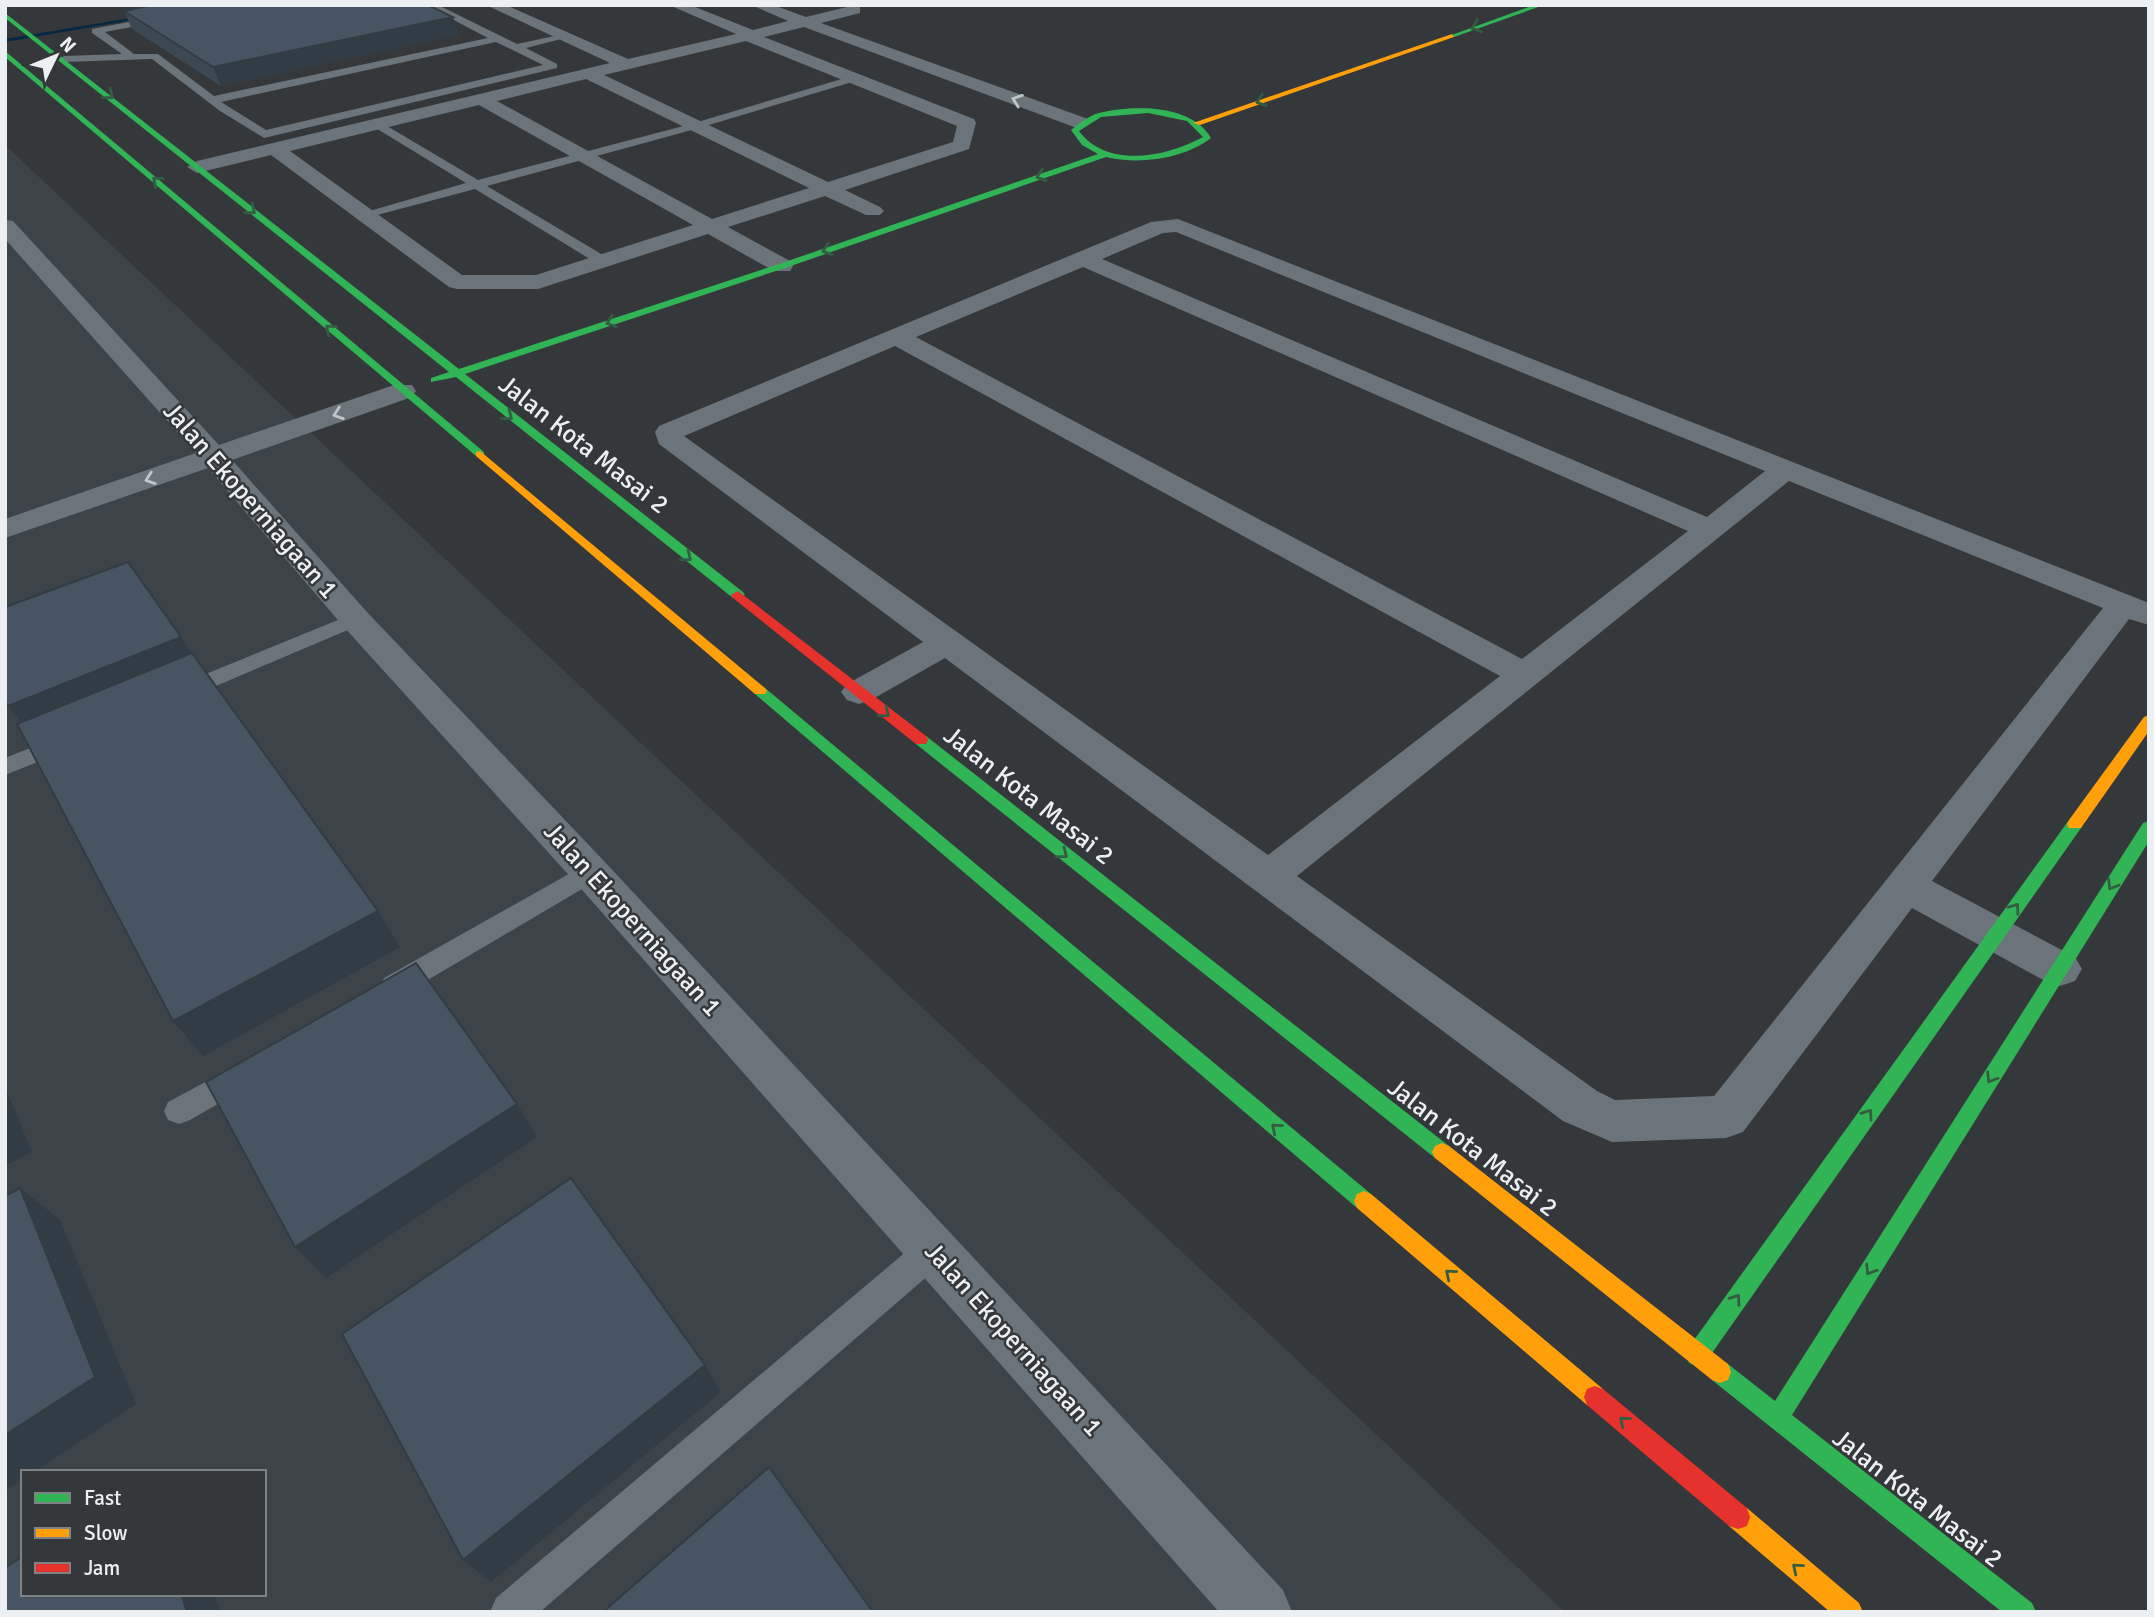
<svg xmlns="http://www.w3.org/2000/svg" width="2154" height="1617" viewBox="0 0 2154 1617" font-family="Signika,sans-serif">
  <rect width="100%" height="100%" fill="#35383a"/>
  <path fill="#3c4349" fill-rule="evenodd" d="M 5,145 L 1565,1612 L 5,1612 ZM 23,1472 L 264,1472 L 264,1594 L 23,1594 Z"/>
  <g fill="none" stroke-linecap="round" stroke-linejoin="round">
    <path fill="#052843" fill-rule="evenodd" d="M 142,16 L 144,18 L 5,42 L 5,39 Z"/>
    <path fill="#6b747b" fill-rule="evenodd" d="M 425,5 L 438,5 L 517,44 L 564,34 L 569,37 L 526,48 L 557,64 L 557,68 L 264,138 L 220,111 L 152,59 L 64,62 L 59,59 L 64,56 L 122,54 L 92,33 L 92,29 L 160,16 L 163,21 L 105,32 L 134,54 L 158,54 L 214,96 L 488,38 ZM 496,42 L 543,65 L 266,130 L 221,102 Z
      M 855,75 L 860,78 L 859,80 L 699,128 L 487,186 L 608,258 L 608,264 L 598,264 L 475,189 L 366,218 L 359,214 L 466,183 L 374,127 L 374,123 L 382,123 L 478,180 L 691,124 Z
      M 355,613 L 365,619 L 362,624 L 190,697 L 174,697 L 171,692 L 174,687 Z
      M 65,734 L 73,736 L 77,742 L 73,748 L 5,775 L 5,758 Z
      M 590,862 L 599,865 L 603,872 L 599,879 L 404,994 L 394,997 L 384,994 L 380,986 L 384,978 Z
      M 239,1064 L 249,1068 L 254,1077 L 249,1086 L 190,1120 L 179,1124 L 168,1120 L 164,1111 L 168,1102 Z
      M 933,1234 L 945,1239 L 949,1250 L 945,1261 L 540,1612 L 490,1612 L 496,1598 L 921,1239 Z"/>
    <path fill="#6b747b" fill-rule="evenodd" d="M 486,5 L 506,5 L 628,59 L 736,34 L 669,5 L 690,5 L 753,30 L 788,21 L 751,5 L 773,5 L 806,17 L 855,5 L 860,7 L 860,13 L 821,23 L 1088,119 L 1090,123 L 1081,129 L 1074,127 L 804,27 L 764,37 L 974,119 L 976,123 L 969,149 L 845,190 L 880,207 L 884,211 L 880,215 L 866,215 L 825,196 L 728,227 L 790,261 L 793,266 L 790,271 L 774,271 L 708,234 L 538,289 L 457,289 L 449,287 L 271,155 L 197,173 L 187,167 L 197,161 L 610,63 ZM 746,41 L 957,126 L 953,142 L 828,182 L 604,75 ZM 586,79 L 809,188 L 712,219 L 497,101 ZM 479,105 L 693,225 L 536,275 L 462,275 L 290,151 Z
      M 1178,219 L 2149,603 L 2149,625 L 2129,619 L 1932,881 L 2075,957 L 2082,969 L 2075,981 L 2060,986 L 2045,981 L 1912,908 L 1743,1132 L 1726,1138 L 1612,1142 L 1563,1121 L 945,658 L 871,700 L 859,704 L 847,700 L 841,692 L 847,684 L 923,642 L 659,444 L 655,432 L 659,426 L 1151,222 ZM 1176,232 L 1765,471 L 1707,517 L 1102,259 L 1163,233 ZM 1083,267 L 1688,531 L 1522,659 L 916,337 ZM 895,346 L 1500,676 L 1268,855 L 684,436 ZM 1789,481 L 2103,608 L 1714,1096 L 1615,1100 L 1597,1091 L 1297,876 Z
      M 5,220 L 13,221 L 219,445 L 394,385 L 412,385 L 416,391 L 412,397 L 232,460 L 367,612 L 604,861 L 1283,1590 L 1292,1612 L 1219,1612 L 576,883 L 343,626 L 208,468 L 5,538 L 5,519 L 196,453 L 5,239 Z"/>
    <path fill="#30b455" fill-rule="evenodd" d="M 1534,5 L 1544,5 L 1454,37 L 1449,36 Z
      M 5,13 L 459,369 L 779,264 L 1098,154 L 1082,145 L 1071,130 C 1078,124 1090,115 1099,113 C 1134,105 1191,104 1211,138 C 1184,159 1139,165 1106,157 L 785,268 L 465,374 L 743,592 L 745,595 L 738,599 L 733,598 L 456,377 L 431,382 L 431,378 L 449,372 L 5,18 ZM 1148,113 L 1187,121 L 1203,137 C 1167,157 1107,169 1079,131 L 1101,117 Z
      M 5,51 L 484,452 L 484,456 L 476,456 L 5,57 Z
      M 760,686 L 765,688 L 1371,1194 L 1374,1201 L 1371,1208 L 1364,1211 L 1357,1208 L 755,694 L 753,691 Z
      M 921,735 L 926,736 L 1449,1146 L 1452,1152 L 1449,1158 L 1442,1161 L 1435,1158 L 916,744 L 914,740 L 916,736 Z
      M 2075,818 L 2081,820 L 2083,824 L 2081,828 L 1705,1363 L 1697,1366 L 1689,1363 L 1686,1355 L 1689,1347 L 2069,820 Z
      M 2149,821 L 2149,841 L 1792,1415 L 2032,1603 L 2036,1612 L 2002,1612 L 1712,1380 L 1709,1372 L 1712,1364 L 1720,1361 L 1728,1364 L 1775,1401 L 2143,823 Z"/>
    <path fill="#ff9f0a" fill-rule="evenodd" d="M 1452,34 L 1454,37 L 1200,125 L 1193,123 Z
      M 480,451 L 765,688 L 767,691 L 765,694 L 755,694 L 476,456 L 476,452 Z
      M 2149,715 L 2149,731 L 2081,828 L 2069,828 L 2067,824 L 2069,820 L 2144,717 Z
      M 1442,1143 L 1449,1146 L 1728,1364 L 1731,1372 L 1728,1380 L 1720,1383 L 1712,1380 L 1435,1158 L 1432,1152 L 1435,1146 Z
      M 1364,1191 L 1371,1194 L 1603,1389 L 1606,1397 L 1603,1405 L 1595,1408 L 1587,1405 L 1357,1208 L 1354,1201 L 1357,1194 Z
      M 1738,1505 L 1747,1508 L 1859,1603 L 1863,1612 L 1830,1612 L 1729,1526 L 1726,1517 L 1729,1508 Z"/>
    <path fill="#e5322d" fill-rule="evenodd" d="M 738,591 L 926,736 L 928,740 L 926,744 L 916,744 L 733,598 L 731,595 Z
      M 1595,1386 L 1603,1389 L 1747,1508 L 1750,1517 L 1747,1526 L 1738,1529 L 1729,1526 L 1587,1405 L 1584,1397 L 1587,1389 Z"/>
  </g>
  <path fill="#3c4953" d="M 124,11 L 459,35 L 221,86 L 132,29 Z"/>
  <path fill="#313c44" d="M 453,17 L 459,35 L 221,86 L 213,67 Z
    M 181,637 L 204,673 L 37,742 L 8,706 Z
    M 378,911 L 400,947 L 203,1056 L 173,1021 Z
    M 5,1087 L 32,1152 L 5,1166 Z
    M 517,1104 L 537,1137 L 326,1278 L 295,1247 Z
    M 20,1188 L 60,1220 L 136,1404 L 34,1472 L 23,1472 L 23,1479 L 5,1491 L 5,1435 Z
    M 705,1365 L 721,1392 L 491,1582 L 463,1560 Z
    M 181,1594 L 214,1594 L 221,1612 L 187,1612 Z"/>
  <path fill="#465561" stroke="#313c44" stroke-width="2" d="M 152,5 L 428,5 L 453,17 L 213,67 L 124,11 Z
    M 128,562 L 181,637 L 8,706 L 5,701 L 5,607 Z
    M 192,653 L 378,911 L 173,1021 L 17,724 Z
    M 416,963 L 517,1104 L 295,1247 L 206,1082 Z
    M 571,1178 L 705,1365 L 463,1560 L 342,1334 Z
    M 20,1188 L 95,1377 L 5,1435 L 5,1196 Z
    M 769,1467 L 873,1612 L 603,1612 Z
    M 23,1556 L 23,1594 L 181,1594 L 187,1612 L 5,1612 L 5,1568 Z"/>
  <defs><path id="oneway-chevron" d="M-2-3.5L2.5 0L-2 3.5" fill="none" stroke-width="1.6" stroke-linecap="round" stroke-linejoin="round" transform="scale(1.75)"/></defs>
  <g stroke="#335d43">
    <use href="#oneway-chevron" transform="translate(1476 27) rotate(161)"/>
    <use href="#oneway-chevron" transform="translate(109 95) rotate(39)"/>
    <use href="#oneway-chevron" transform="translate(1261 101) rotate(161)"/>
    <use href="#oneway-chevron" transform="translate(1041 176) rotate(161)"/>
    <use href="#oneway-chevron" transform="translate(157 181) rotate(-140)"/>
    <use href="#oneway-chevron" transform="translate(251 210) rotate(39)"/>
    <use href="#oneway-chevron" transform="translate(827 250) rotate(161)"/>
    <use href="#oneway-chevron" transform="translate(611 322) rotate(162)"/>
    <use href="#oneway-chevron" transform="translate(330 329) rotate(-140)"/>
    <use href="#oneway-chevron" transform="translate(508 416) rotate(38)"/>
    <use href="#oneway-chevron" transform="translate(687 557) rotate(38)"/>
    <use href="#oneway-chevron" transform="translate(885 713) rotate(38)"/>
    <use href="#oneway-chevron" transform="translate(1063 854) rotate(38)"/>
    <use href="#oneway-chevron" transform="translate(2112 885) rotate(122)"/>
    <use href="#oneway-chevron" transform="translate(2015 908) rotate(-54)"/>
    <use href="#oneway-chevron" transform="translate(1991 1078) rotate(122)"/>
    <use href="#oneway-chevron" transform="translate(1868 1114) rotate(-55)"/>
    <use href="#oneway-chevron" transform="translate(1276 1128) rotate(-140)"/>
    <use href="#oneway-chevron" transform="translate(1870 1270) rotate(122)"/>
    <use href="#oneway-chevron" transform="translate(1450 1274) rotate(-140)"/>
    <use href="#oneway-chevron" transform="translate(1736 1299) rotate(-55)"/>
    <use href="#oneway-chevron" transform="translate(1624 1421) rotate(-140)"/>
    <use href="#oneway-chevron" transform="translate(1797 1568) rotate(-140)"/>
  </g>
  <g stroke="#c0c5c8">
    <use href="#oneway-chevron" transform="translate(1017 100) rotate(-160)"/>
    <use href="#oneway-chevron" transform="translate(338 414) rotate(161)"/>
    <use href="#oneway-chevron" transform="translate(150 479) rotate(161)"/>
  </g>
  <g text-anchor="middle" stroke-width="5" stroke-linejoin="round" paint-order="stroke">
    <g font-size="26" fill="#edf0f2" stroke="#34383b">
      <text transform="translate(584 444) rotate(38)" y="9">Jalan Kota Masai 2</text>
      <text transform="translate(251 500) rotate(49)" y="9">Jalan Ekoperniagaan 1</text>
      <text transform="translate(1029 795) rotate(38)" y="9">Jalan Kota Masai 2</text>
      <text transform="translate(633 919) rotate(48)" y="9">Jalan Ekoperniagaan 1</text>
      <text transform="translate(1473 1147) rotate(38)" y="9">Jalan Kota Masai 2</text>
      <text transform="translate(1014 1339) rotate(48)" y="9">Jalan Ekoperniagaan 1</text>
      <text transform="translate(1918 1498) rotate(38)" y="9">Jalan Kota Masai 2</text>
    </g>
  </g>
  <rect width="2154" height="1617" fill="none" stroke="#edf0f2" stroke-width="14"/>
  <rect x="21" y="1470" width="245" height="126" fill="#34383b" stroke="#7e8284" stroke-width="2"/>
  <rect x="35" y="1493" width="35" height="10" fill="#30b455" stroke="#7e8284" stroke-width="2"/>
  <text x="84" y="1505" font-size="21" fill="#edf0f2">Fast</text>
  <rect x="35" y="1528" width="35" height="10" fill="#ff9f0a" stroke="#7e8284" stroke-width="2"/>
  <text x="84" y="1540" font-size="21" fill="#edf0f2">Slow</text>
  <rect x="35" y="1563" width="35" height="10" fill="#e5322d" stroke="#7e8284" stroke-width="2"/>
  <text x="84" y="1575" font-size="21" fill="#edf0f2">Jam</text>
  <g transform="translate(56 56) rotate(47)" stroke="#34383b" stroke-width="5" paint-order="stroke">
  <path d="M0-5L12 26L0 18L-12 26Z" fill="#edf0f2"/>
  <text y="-10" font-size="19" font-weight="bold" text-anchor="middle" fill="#edf0f2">N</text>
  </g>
</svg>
